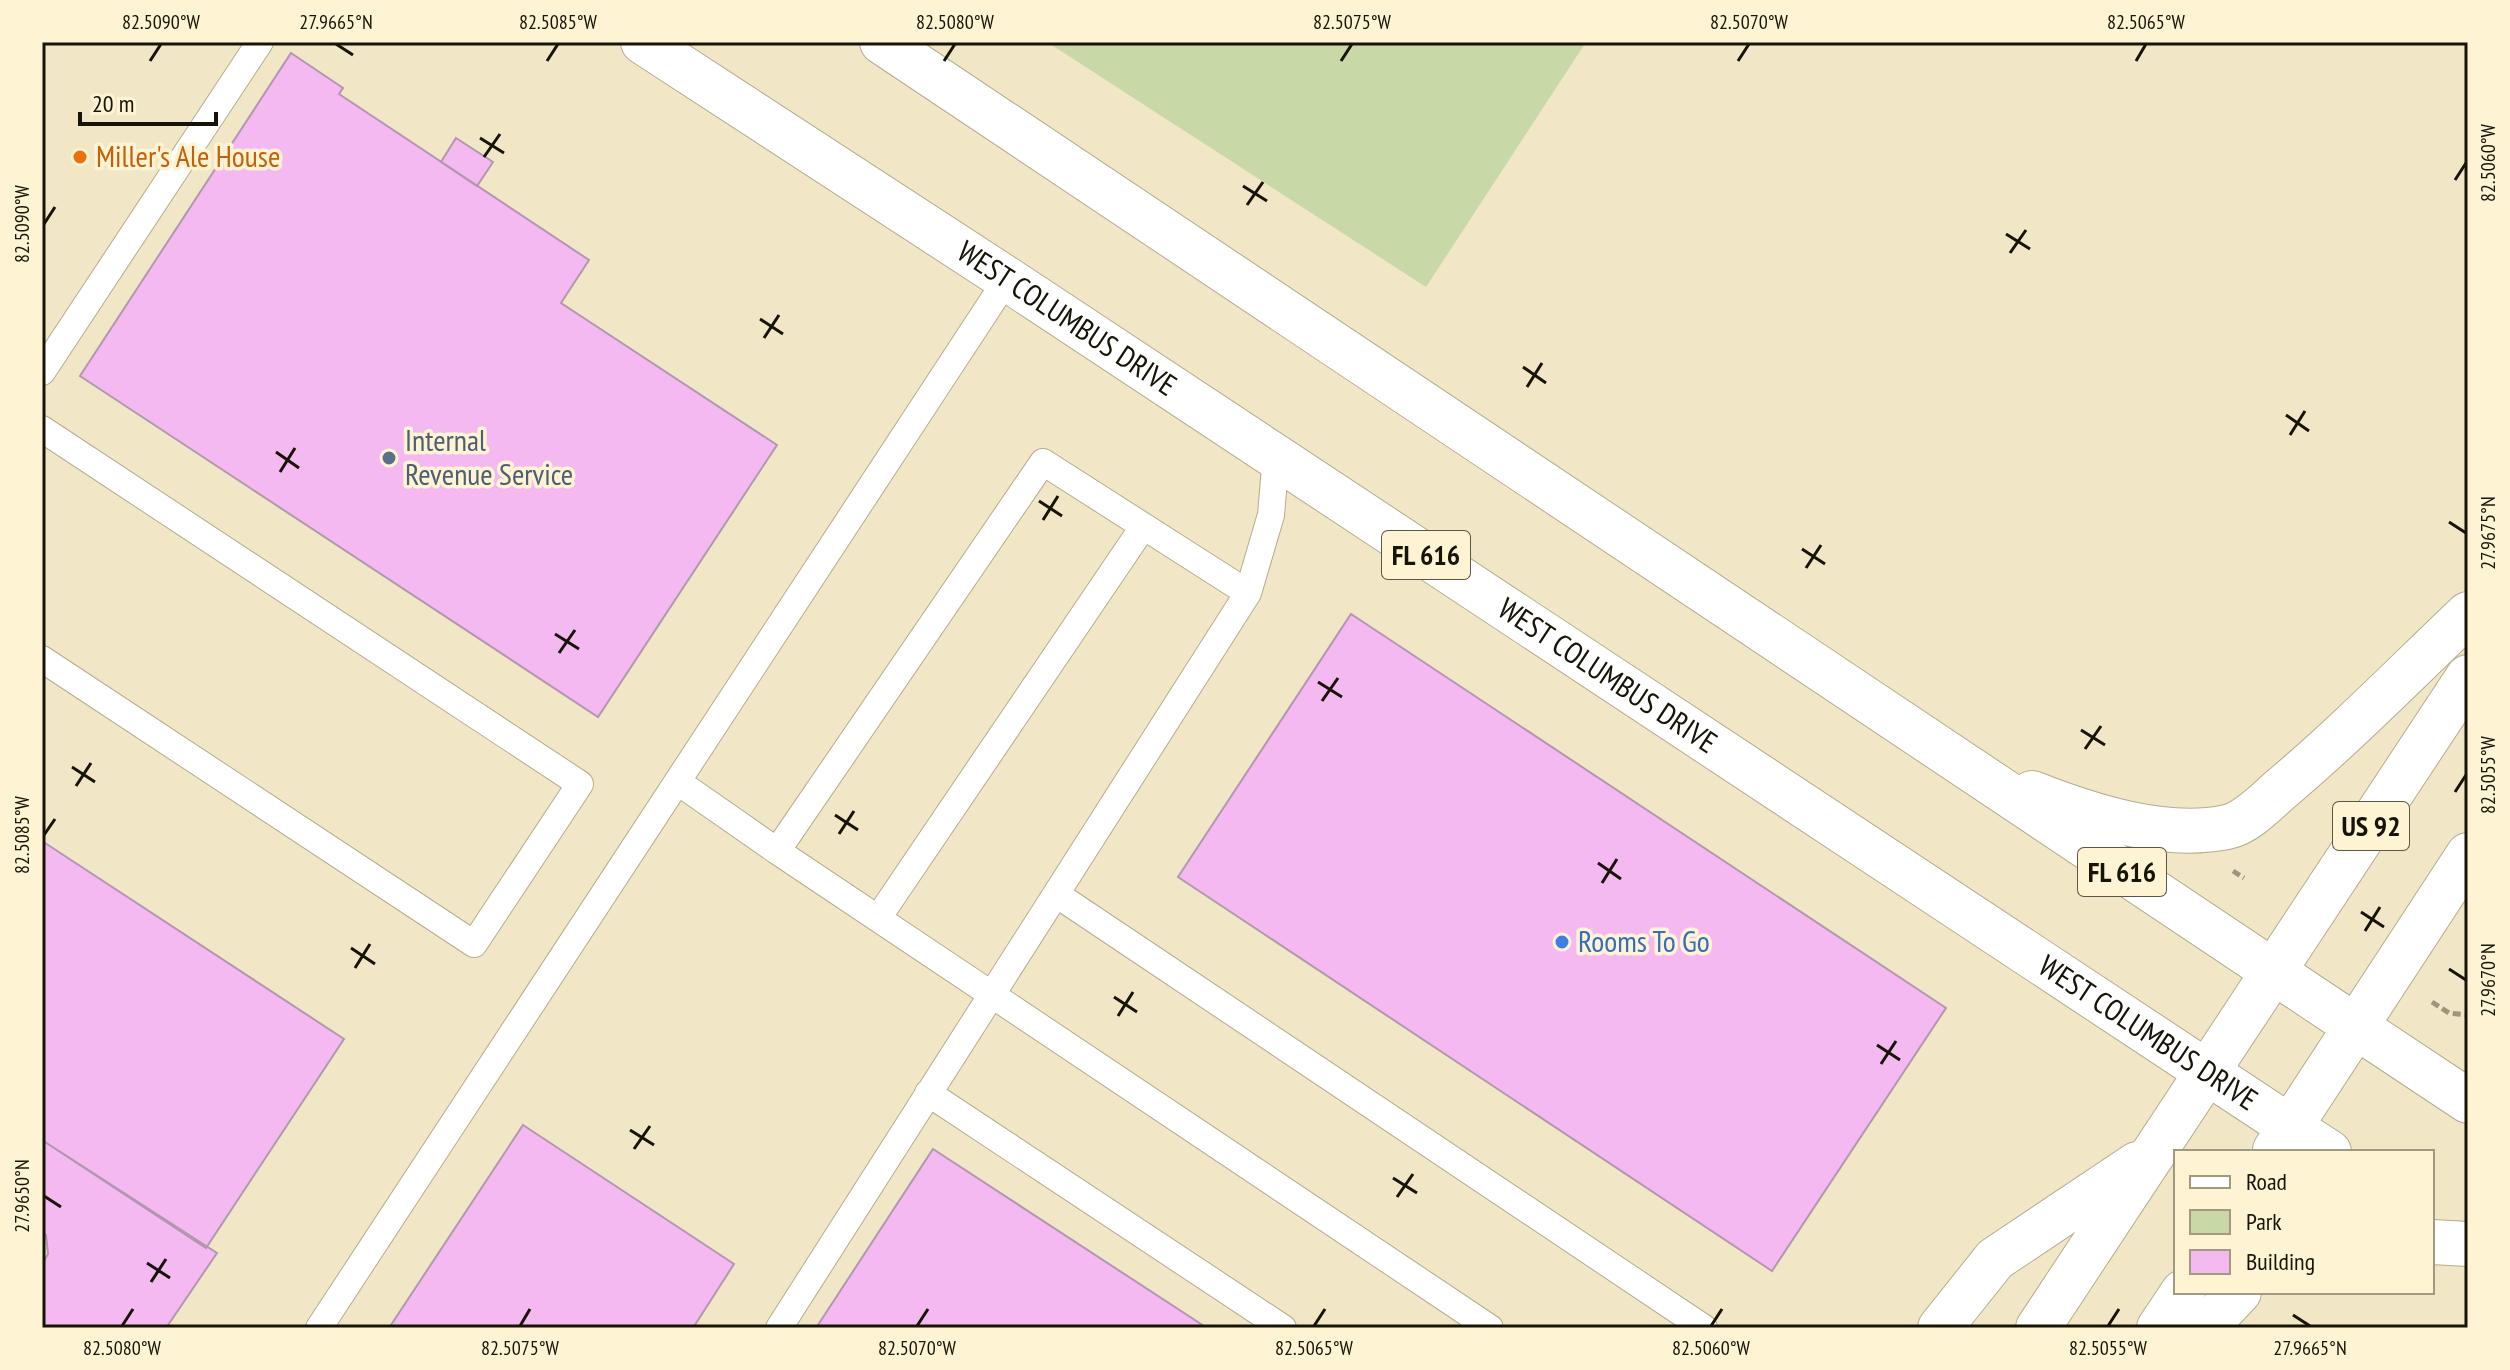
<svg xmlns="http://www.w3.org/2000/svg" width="2510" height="1370" viewBox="0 0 2510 1370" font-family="'PT Sans Narrow',sans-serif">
  <rect width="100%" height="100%" fill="#f1e7c6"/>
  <path fill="#c8d8a6" d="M 1047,42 L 1586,42 L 1426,287 Z"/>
  <path fill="#f5b9f2" stroke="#b198af" stroke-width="2" d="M 291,53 L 343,88 L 339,94 L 589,260 L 561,303 L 777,445 L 598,717 L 80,376 Z
    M 456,138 L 493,162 L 477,186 L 441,162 Z
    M 1351,614 L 1946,1008 L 1772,1271 L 1178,877 Z
    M 42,841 L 344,1039 L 206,1248 L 42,1140 Z
    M 523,1125 L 734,1264 L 693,1328 L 389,1328 Z
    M 42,1140 L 217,1253 L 166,1328 L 42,1328 L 42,1264 L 48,1254 L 46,1235 L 42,1232 Z
    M 933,1149 L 1207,1328 L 816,1328 Z"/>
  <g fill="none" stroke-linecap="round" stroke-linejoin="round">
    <g stroke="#b5ac8d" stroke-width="28">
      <path id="lane" d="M 42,372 L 260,42
        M 42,429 L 580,784 L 474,944 L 42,659
        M 1248,593 L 1056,894 L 1704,1328
        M 678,782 L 777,851 L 1043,462 L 1248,593 L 1271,515 L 1276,456
        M 777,851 L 1490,1328
        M 878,918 L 1143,527
        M 928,1093 L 1283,1328
        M 319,1328 L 1007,279
        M 779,1328 L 1056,894"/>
    </g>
    <g stroke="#b5ac8d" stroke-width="46">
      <path id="secondary" d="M 2355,1026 L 2468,1101
        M 2290,1127 L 2329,1152"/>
    </g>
    <g stroke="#b5ac8d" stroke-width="46">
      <g id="primary">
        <path id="s1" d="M 643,42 L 1007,279 L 2290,1127"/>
        <path d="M 882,42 L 2355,1026"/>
        <path d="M 2032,793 C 2090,816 2165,840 2227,827 C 2247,823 2267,801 2281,789 C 2346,734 2406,673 2468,614"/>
        <path d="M 2275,1150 L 2468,855"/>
        <path d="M 2432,1242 L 2468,1244"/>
        <path d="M 1940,1328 L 1995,1259 L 2137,1164"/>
        <path d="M 2038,1328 L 2468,677"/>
        <path d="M 2159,1328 L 2183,1292"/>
        <path d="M 2205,1328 L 2239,1292"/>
      </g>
    </g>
    <path stroke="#9d967d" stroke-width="5" stroke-dasharray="8 4" stroke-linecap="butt" d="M 2233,871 L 2244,878
      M 2432,1002 L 2449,1013 L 2468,1015"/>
    <use href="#lane" stroke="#fff" stroke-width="26"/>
    <use href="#secondary" stroke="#fff" stroke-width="44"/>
    <use href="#primary" stroke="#fff" stroke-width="44"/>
  </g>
  <path fill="none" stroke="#161307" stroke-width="3" d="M 336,44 L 353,55M 150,61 L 161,44M 547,61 L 558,44M 944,61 L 955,44M 1341,61 L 1352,44M 1738,61 L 1749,44M 2136,61 L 2146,44M 480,138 L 504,153M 484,157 L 500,134M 2455,180 L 2466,163M 1243,186 L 1267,201M 1247,205 L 1263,182M 44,224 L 55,207M 2006,234 L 2030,249M 2010,253 L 2026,230M 760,319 L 783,334M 764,338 L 779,315M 1523,367 L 1546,383M 1527,387 L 1542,363M 2286,415 L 2309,431M 2290,435 L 2305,411M 276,452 L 299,468M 280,472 L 295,448M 1039,501 L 1062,516M 1043,520 L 1058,496M 2449,522 L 2466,533M 1802,549 L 1825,564M 1806,568 L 1821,545M 555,634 L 579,649M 559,653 L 575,630M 1318,682 L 1342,697M 1322,701 L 1338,678M 2081,730 L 2105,745M 2085,749 L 2101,726M 72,767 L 95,782M 76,786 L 91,763M 2455,792 L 2466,775M 835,815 L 858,830M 839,834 L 854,811M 44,835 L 55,819M 1598,863 L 1621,879M 1602,883 L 1617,859M 2361,912 L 2384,927M 2365,931 L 2380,907M 351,948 L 375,964M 355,968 L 370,944M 2449,969 L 2466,980M 1114,997 L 1137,1012M 1118,1016 L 1133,992M 1877,1045 L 1900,1060M 1881,1064 L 1896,1041M 630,1130 L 654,1145M 634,1149 L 650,1126M 1393,1178 L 1417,1193M 44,1196 L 61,1207M 1397,1197 L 1413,1174M 147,1263 L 170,1278M 151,1282 L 166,1259M 2293,1315 L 2310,1326M 122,1326 L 133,1309M 520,1326 L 530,1309M 917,1326 L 928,1309M 1314,1326 L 1325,1309M 1711,1326 L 1722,1309M 2108,1326 L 2119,1309"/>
  <circle fill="#e8710a" stroke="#fef4d3" stroke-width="3" cx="80" cy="157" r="8"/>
  <circle fill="#5c6f8a" stroke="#fef4d3" stroke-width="3" cx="389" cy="458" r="8"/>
  <circle fill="#3f7fe0" stroke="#fef4d3" stroke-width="3" cx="1562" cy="942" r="8"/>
  <g text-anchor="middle" stroke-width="7" stroke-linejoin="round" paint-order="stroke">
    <g fill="#fef4d3" stroke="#5c5644" stroke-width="2">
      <rect x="1382" y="531" width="88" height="48" rx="6"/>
      <rect x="2333" y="802" width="76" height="48" rx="6"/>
      <rect x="2078" y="848" width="88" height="48" rx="6"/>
    </g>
    <g font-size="28" font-weight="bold" fill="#161307">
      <text x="1426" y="565">FL 616</text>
      <text x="2371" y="836">US 92</text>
      <text x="2122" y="882">FL 616</text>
    </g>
    <g font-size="30" fill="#c56008" stroke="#fef4d3" text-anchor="start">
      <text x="96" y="167">Miller's Ale House</text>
    </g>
    <g font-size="30" fill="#161307" stroke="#fef4d3">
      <text dy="10" stroke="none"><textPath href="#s1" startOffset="506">WEST COLUMBUS DRIVE</textPath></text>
      <text dy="10" stroke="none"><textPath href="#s1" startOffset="1154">WEST COLUMBUS DRIVE</textPath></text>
      <text dy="10" stroke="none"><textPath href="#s1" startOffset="1802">WEST COLUMBUS DRIVE</textPath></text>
    </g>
    <g font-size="30" fill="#4e5e75" stroke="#fef4d3" text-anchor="start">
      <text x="405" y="451">Internal<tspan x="405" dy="34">Revenue Service</tspan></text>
    </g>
    <g font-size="30" fill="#366cbe" stroke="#fef4d3" text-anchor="start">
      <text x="1578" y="952">Rooms To Go</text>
    </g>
  </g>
  <rect width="2510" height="1370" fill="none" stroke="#fef4d3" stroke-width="88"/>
  <rect x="2174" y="1150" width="260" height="144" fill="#fef4d3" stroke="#a19a81" stroke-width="2"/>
  <rect x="2190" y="1176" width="40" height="12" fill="#ffffff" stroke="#a19a81" stroke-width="2"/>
  <text x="2246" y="1190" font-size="24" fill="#161307">Road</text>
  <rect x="2190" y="1210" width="40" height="24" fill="#c8d8a6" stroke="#a19a81" stroke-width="2"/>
  <text x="2246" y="1230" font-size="24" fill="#161307">Park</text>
  <rect x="2190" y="1250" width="40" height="24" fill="#f5b9f2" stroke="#a19a81" stroke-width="2"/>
  <text x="2246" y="1270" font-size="24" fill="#161307">Building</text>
  <path d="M80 112v12h136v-12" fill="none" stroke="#161307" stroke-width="4"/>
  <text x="92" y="112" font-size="24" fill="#161307" stroke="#fef4d3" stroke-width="6" paint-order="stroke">20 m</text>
  <rect x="44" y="44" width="2422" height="1282" fill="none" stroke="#161307" stroke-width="3"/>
  <g font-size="20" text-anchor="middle" fill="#161307">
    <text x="161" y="29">82.5090°W</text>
    <text x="336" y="29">27.9665°N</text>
    <text x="558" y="29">82.5085°W</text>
    <text x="955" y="29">82.5080°W</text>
    <text x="1352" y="29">82.5075°W</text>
    <text x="1749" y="29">82.5070°W</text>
    <text x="2146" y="29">82.5065°W</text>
    <text transform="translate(2488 163) rotate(-90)" y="7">82.5060°W</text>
    <text transform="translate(22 224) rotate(-90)" y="7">82.5090°W</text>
    <text transform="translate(2488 533) rotate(-90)" y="7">27.9675°N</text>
    <text transform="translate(2488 775) rotate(-90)" y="7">82.5055°W</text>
    <text transform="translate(22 835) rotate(-90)" y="7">82.5085°W</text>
    <text transform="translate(2488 980) rotate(-90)" y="7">27.9670°N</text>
    <text transform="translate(22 1196) rotate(-90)" y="7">27.9650°N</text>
    <text x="122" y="1355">82.5080°W</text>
    <text x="520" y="1355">82.5075°W</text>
    <text x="917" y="1355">82.5070°W</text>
    <text x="1314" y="1355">82.5065°W</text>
    <text x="1711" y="1355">82.5060°W</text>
    <text x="2108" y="1355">82.5055°W</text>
    <text x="2310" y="1355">27.9665°N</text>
  </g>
</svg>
